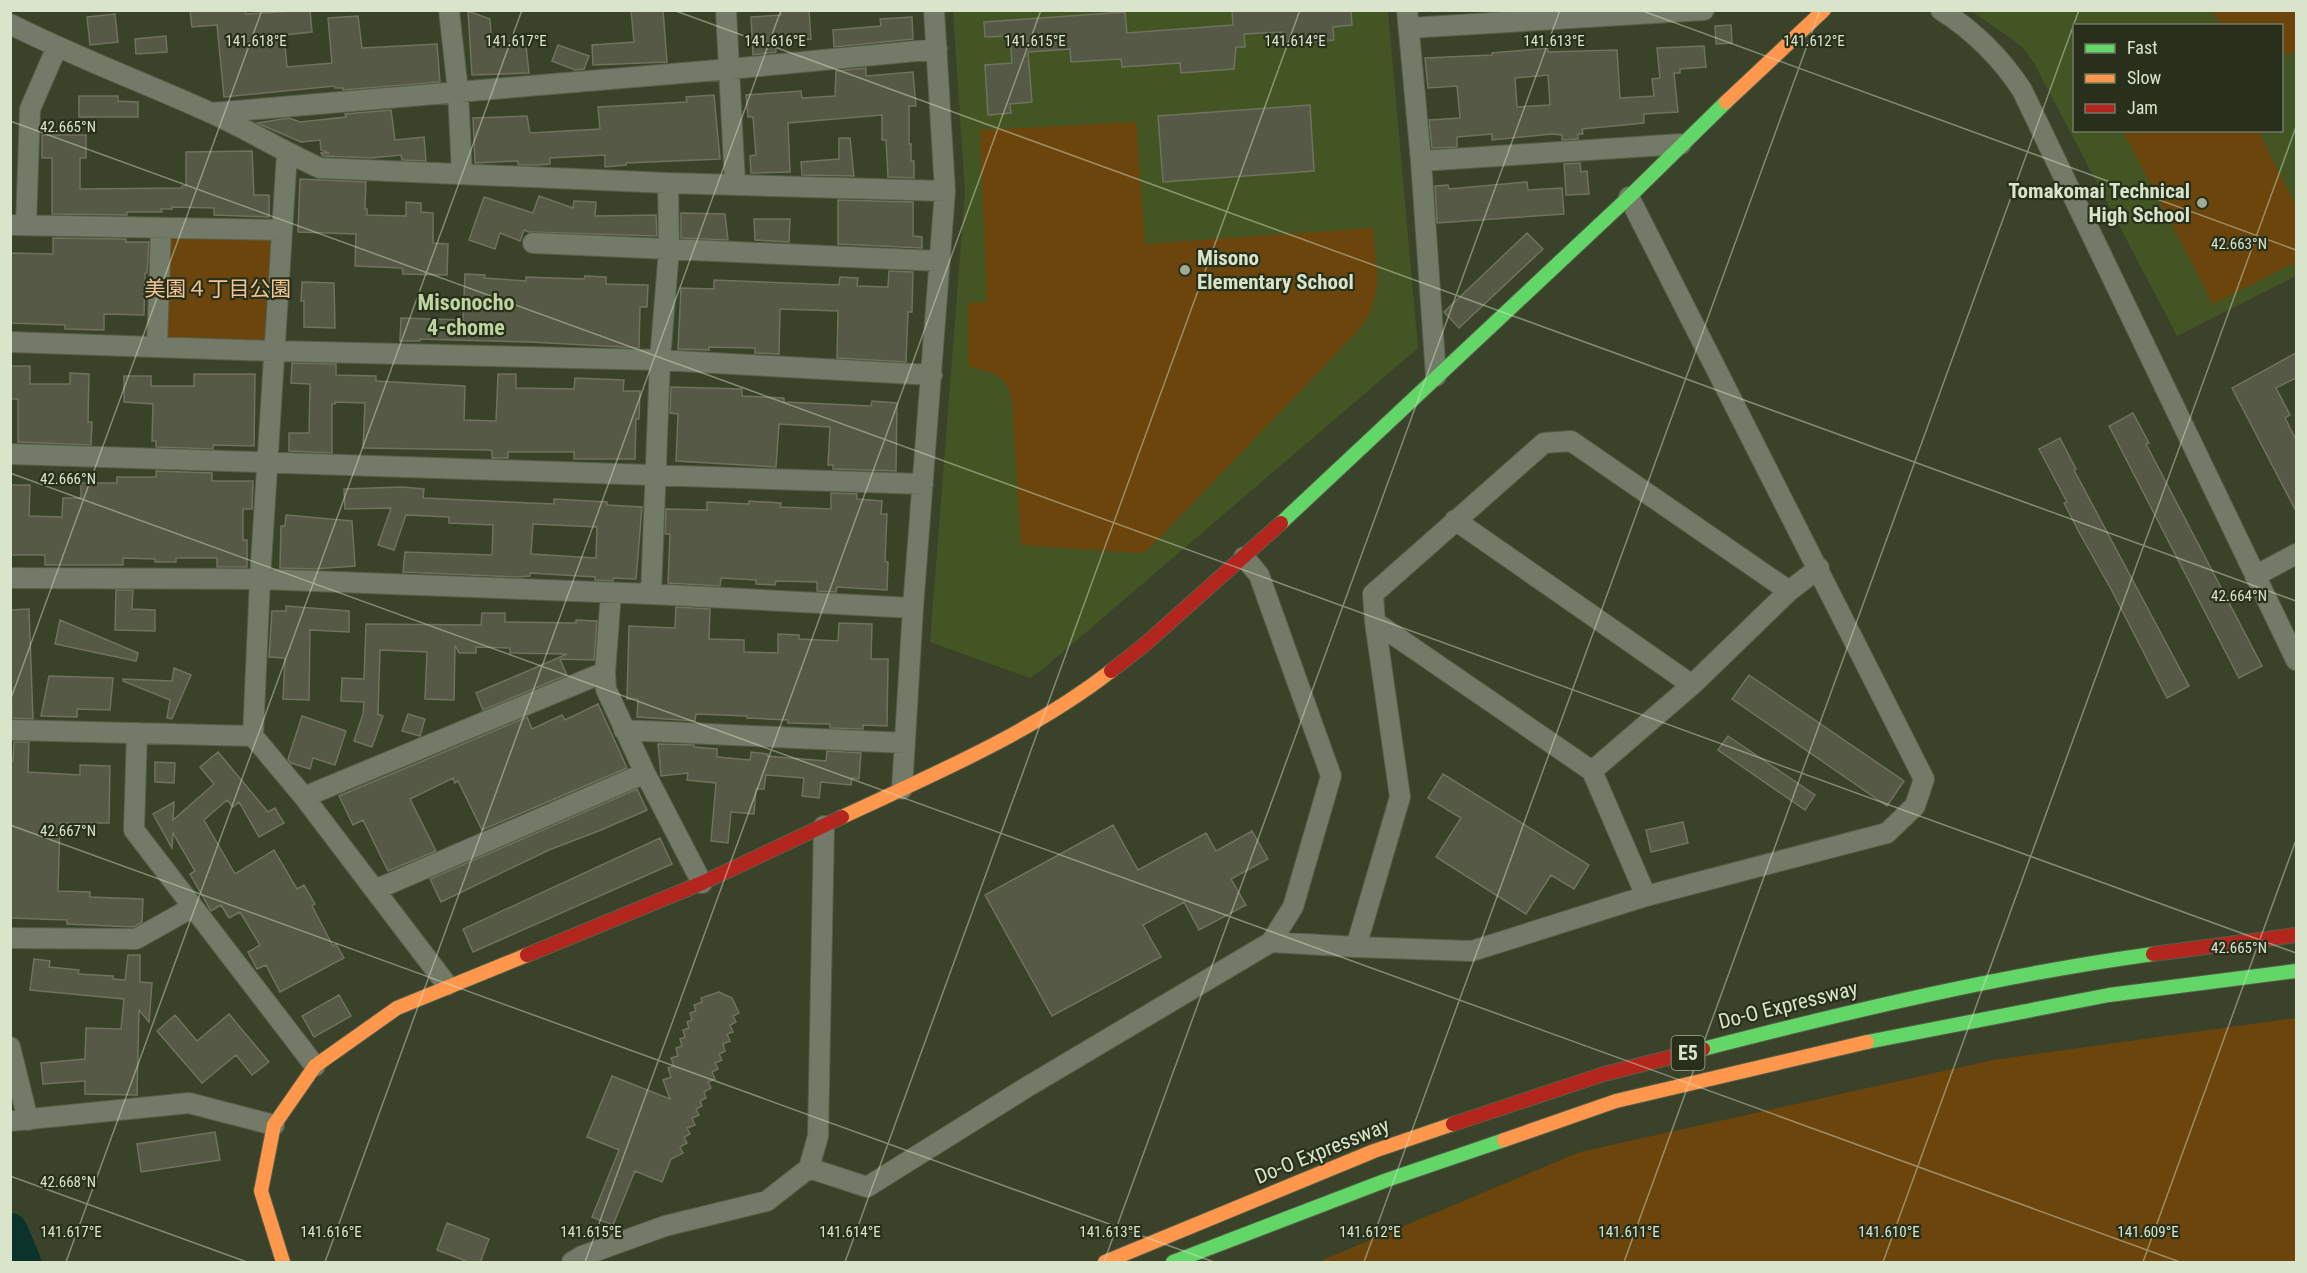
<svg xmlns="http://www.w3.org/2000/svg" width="2307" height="1273" viewBox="0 0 2307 1273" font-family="'Roboto Condensed','Noto Sans JP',sans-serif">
  <rect width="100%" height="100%" fill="#3a422a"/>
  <path fill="#445524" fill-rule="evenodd" d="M 953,11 L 1388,11 L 1418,348 L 1043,669 L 1030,678 L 930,642 L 965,192 Z
    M 1971,11 L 2296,11 L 2296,276 L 2177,336 L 2034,63 L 2024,49 L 2012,39 ZM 2074,26 L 2282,26 L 2282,130 L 2074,130 Z"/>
  <path fill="#6c450c" d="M 2212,11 L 2296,11 L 2296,51 L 2289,55 L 2282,52 L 2282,26 L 2221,25 Z
    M 1136,122 L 1145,244 L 1373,228 C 1376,271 1386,298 1356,333 L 1148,550 L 1139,553 L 1021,545 L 1012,401 C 1006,372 994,374 968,366 L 968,303 L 987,302 L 980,130 Z
    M 2123,131 L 2258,131 L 2296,206 L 2296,262 L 2213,304 Z
    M 161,228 L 281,230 L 274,351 L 157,346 Z
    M 2296,1018 L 2296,1262 L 1318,1262 L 1580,1152 L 1993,1060 Z"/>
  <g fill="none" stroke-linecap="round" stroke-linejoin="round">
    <path stroke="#0c322c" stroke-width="36" d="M 10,1231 L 23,1262"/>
  </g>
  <path fill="#565945" stroke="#6f725d" stroke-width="1.5" fill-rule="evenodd" d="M 190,10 L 246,10 L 246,14 L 310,10 L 312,32 L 284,35 L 287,67 L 332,63 L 328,18 L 358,16 L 362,48 L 437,44 L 440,82 L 343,90 L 343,88 L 335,88 L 334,86 L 224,97 L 217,25 L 192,27 Z
    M 631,10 L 663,10 L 667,62 L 593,65 L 592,45 L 634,42 Z
    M 781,10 L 809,10 L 811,39 L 775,42 L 776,52 L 753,55 L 751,17 L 781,15 Z
    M 1232,10 L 1351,10 L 1352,25 L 1333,27 L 1334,40 L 1284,44 L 1283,32 L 1244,34 L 1245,47 L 1236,47 L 1234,69 L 1181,73 L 1180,63 L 1122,67 L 1121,59 L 1071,62 L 1070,49 L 1028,52 L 1032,102 L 1010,104 L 1011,113 L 988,115 L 985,65 L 1012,63 L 1010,36 L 985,37 L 984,22 L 1125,12 L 1127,33 L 1233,25 Z
    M 468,11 L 490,19 L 492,47 L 526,45 L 529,73 L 472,75 Z
    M 115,14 L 118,42 L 90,45 L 87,17 Z
    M 912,17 L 913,39 L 834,47 L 833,30 L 881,26 L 880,19 Z
    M 1731,25 L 1732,43 L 1716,44 L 1715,26 Z
    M 166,36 L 167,52 L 136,54 L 135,39 Z
    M 558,45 L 589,56 L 584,69 L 575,70 L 552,61 Z
    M 1704,46 L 1706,67 L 1680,69 L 1680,73 L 1674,73 L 1678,112 L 1644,114 L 1644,123 L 1582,129 L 1583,134 L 1578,134 L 1578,139 L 1562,140 L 1562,135 L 1552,134 L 1492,140 L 1492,134 L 1457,137 L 1457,147 L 1432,148 L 1429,120 L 1460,118 L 1457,86 L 1428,88 L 1425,58 L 1492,55 L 1492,53 L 1548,48 L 1548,52 L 1617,50 L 1620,98 L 1654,96 L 1652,79 L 1660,78 L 1657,48 ZM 1548,75 L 1550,105 L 1517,107 L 1515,78 Z
    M 866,68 L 866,76 L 913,72 L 916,106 L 909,106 L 909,144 L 911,144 L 911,161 L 914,161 L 914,178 L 888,177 L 886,140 L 882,140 L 882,115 L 788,123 L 790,172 L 751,173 L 750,156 L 756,155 L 753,117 L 748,117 L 746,95 L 801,91 L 802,98 L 835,96 L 836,71 Z
    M 714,95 L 720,159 L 626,163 L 626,165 L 605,167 L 605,155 L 550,158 L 550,164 L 538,165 L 518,165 L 518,161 L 475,163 L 473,118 L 527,116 L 530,133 L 600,129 L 598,107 L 687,102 L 686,97 Z
    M 79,96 L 118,96 L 118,101 L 138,102 L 138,117 L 79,117 Z
    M 1310,105 L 1314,171 L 1163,182 L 1158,116 Z
    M 391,110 L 395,140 L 424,137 L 426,161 L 402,160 L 401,155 L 371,158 L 323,156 L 321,153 L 329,153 L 321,150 L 320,140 L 301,142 L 257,123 L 289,118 L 300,122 L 346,117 L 345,114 Z
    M 42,135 L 86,135 L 86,158 L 80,158 L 80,189 L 182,188 L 182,186 L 186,186 L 186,152 L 252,151 L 254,195 L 269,195 L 269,217 L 214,215 L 214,208 L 172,207 L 172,209 L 161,209 L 162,212 L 127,212 L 127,215 L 52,214 L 52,158 L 42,158 Z
    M 839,138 L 850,138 L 854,176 L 802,175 L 801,162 L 839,159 Z
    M 1580,163 L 1581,172 L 1587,171 L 1589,194 L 1566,195 L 1564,164 Z
    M 300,179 L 366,182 L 365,209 L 367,209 L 367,215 L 406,216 L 406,202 L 421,203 L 421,212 L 433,213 L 433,243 L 448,244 L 447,275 L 403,274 L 402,268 L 355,266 L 356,234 L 298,232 Z
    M 1527,182 L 1528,190 L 1562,188 L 1564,214 L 1437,223 L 1435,186 L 1448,185 L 1449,189 Z
    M 539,196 L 573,208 L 574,201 L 596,202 L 595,216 L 656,215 L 657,236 L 529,232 L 524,230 L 520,241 L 500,233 L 495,249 L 469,240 L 484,197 L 533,213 Z
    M 838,200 L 913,202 L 913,236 L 922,237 L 922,248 L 838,244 Z
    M 681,213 L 725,214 L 728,240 L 681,238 Z
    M 754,219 L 790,219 L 789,242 L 755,240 Z
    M 1527,233 L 1543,249 L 1459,328 L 1444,312 Z
    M 53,238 L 126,239 L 126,242 L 149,242 L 147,273 L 145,273 L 144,315 L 104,314 L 104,330 L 65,329 L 65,325 L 11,323 L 10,253 L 53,254 Z
    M 889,271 L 913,272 L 912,312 L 908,312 L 906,362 L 837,358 L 838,311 L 780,309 L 779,354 L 755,353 L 755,348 L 709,347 L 709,350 L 678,349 L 681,288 L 714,289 L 714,280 L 839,285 L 840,277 L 858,278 L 857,286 L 888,287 Z
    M 465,274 L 485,275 L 484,278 L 526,281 L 526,277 L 584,279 L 585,276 L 606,277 L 606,284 L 648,285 L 647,307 L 640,307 L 639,348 L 530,342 L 420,339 L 420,341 L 400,341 L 401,318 L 463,320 Z
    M 302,282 L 334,283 L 335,328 L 304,327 L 304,301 L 301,301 Z
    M 2296,353 L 2296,378 L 2276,388 L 2290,415 L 2285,418 L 2296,440 L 2296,511 L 2232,388 Z
    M 292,363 L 336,364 L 336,375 L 376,376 L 376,381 L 465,386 L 464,420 L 496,421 L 498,374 L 516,374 L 516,388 L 574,389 L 575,378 L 624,380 L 623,391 L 640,391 L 639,419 L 636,419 L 635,459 L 574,459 L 574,452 L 508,452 L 508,458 L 492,458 L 492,451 L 489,450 L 363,448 L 365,403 L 335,402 L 335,404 L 332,404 L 332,453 L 289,451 L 289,433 L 309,433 L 310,384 L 291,383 Z
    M 10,366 L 30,366 L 30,384 L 70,384 L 70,373 L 89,374 L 88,422 L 92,422 L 91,445 L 18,442 L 18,399 L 10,399 Z
    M 194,374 L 255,374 L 254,446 L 213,445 L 213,449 L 156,447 L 156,441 L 152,441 L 153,404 L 124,402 L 124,376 L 151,376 L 151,386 L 194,386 Z
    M 671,387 L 742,389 L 742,396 L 784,398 L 784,402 L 871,406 L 872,401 L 897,403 L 896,471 L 833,469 L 833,465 L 828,465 L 830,427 L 779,424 L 776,467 L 676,461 L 678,414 L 670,413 Z
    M 2133,413 L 2149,443 L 2146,444 L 2262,666 L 2239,678 L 2109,426 Z
    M 2060,438 L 2076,469 L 2074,470 L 2189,686 L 2167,698 L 2111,589 L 2080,534 L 2064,503 L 2067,502 L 2039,449 Z
    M 156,471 L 212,473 L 212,481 L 253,481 L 252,509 L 243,509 L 243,540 L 247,540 L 247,567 L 217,567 L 217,558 L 176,558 L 176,562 L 155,562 L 155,559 L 123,558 L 123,565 L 45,565 L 45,555 L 11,555 L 10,485 L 30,485 L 29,516 L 62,517 L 63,498 L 81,498 L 81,483 L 117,483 L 117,477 L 156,477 Z
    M 402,487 L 424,489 L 423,498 L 554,504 L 554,499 L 607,502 L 607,505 L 642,507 L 636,579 L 613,578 L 613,581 L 595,580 L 595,577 L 530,573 L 530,576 L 518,577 L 403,572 L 405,552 L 492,555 L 493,525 L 449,523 L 449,517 L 406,515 L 394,550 L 378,545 L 391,508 L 345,509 L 344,489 ZM 533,524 L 597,527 L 596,558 L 531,554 Z
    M 831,493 L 857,494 L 857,499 L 882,501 L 881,514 L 887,514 L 885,561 L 888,562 L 887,590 L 837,587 L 836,592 L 817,591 L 817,582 L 776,581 L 775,585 L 756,584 L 756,580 L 721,578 L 720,586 L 668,583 L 670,534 L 665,534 L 666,509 L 707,510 L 707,502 L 749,504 L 749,501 L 781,503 L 780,507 L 831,509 Z
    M 286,515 L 352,521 L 355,566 L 315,569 L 280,568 L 281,526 L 285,526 Z
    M 116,590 L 133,590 L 132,609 L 155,610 L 155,631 L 115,630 Z
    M 286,606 L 349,611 L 349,632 L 310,630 L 309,700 L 283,699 L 285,658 L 269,657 L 272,611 L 286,611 Z
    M 676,607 L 710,609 L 709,639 L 744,640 L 744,652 L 778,653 L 778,634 L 799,635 L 799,639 L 838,641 L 839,623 L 872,624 L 871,659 L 888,659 L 887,726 L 863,725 L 863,729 L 830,728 L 830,724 L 827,724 L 788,723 L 788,720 L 747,718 L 747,716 L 696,714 L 695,721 L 637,717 L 638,699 L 627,699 L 629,626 L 675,628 Z
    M 29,609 L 33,719 L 12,718 L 10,610 Z
    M 482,613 L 505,613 L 505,622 L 576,623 L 576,620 L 597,621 L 594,660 L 560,659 L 567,675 L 483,710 L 476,693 L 567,654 L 510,653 L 510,648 L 476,647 L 476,653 L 459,653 L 455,645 L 454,700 L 425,699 L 427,652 L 380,650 L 378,714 L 383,716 L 372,747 L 354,741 L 363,714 L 364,702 L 341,701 L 342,678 L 364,679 L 366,624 L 481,625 Z
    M 60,620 L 138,653 L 136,661 L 55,644 Z
    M 174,668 L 191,675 L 172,719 L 167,718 L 170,700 L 123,681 L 123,679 L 172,681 Z
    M 1749,675 L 1904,781 L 1887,806 L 1732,699 Z
    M 49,676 L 113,678 L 110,710 L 77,709 L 77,717 L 41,716 Z
    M 598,704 L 627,768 L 482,830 L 458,781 L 455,783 L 453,778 L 410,799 L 436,851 L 388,871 L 363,820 L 353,825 L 339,796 L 527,717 L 532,729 L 562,715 L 565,720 Z
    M 408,714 L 425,719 L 420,736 L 402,731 Z
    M 302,716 L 346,731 L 335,765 L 313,758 L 310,769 L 291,763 L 288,759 Z
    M 1728,736 L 1815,795 L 1805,810 L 1718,750 Z
    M 14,742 L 29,742 L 28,772 L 80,775 L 80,765 L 110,766 L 109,823 L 60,823 L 58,891 L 90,892 L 90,897 L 143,899 L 142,922 L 134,927 L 67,924 L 67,920 L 10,918 L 10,761 L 13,761 Z
    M 658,744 L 694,745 L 694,747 L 717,749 L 717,757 L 750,760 L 751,752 L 768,754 L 767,756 L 826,761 L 827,751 L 861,753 L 859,779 L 852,778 L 851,785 L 821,782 L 819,798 L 802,796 L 804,778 L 766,775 L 764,789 L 756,789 L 754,814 L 731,812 L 728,843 L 711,841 L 716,783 L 687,780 L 688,773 L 661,776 Z
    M 218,752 L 268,812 L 275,808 L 284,823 L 259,837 L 239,802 L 233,807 L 227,800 L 204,820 L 235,874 L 274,850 L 297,889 L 304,885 L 315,904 L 312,906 L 333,946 L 336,944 L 344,958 L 280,992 L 266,965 L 257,969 L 248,952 L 260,945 L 240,912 L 229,918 L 221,905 L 211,911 L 190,874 L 195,871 L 173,833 L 172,848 L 153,814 L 174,802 L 173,820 L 214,784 L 200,767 Z
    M 155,762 L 175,763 L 174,783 L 155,782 Z
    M 1443,774 L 1589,865 L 1574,889 L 1551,875 L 1526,914 L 1436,857 L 1461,818 L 1428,798 Z
    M 637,789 L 647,810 L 601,830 L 549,850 L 441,902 L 430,879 Z
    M 1683,822 L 1688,843 L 1651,852 L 1646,830 Z
    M 1113,825 L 1138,870 L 1206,833 L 1216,851 L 1252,831 L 1268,859 L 1231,879 L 1246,905 L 1199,930 L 1184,902 L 1143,925 L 1161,957 L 1052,1016 L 985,895 Z
    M 660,838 L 672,864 L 473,952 L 463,929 Z
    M 128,955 L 140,955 L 140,982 L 152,983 L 149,1022 L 139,1010 L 137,1095 L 85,1094 L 85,1081 L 43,1084 L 41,1063 L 85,1059 L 86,1028 L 121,1029 L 124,999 L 30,990 L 34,959 L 50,961 L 49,967 L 79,970 L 78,974 L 113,976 L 113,979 L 125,980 Z
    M 719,992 L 732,998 L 739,1013 L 733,1016 L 736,1022 L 730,1025 L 733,1032 L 727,1034 L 730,1041 L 723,1044 L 725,1051 L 719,1054 L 722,1060 L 715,1063 L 718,1069 L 712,1072 L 715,1079 L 708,1082 L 711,1088 L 704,1092 L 706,1098 L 700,1101 L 702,1106 L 696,1109 L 699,1115 L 692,1118 L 695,1125 L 687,1128 L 690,1134 L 684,1137 L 687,1143 L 680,1147 L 683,1153 L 671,1159 L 662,1182 L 635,1171 L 613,1225 L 592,1217 L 619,1150 L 587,1137 L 612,1076 L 670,1099 L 663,1080 L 671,1077 L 668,1068 L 674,1066 L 671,1058 L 678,1056 L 676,1048 L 682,1046 L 680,1039 L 685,1037 L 683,1030 L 689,1028 L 687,1022 L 692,1020 L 690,1013 L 696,1011 L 694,1005 L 702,1002 L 701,998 Z
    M 339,995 L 351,1016 L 314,1037 L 302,1016 Z
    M 229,1014 L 269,1062 L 252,1075 L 236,1055 L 202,1083 L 157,1031 L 175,1015 L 197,1041 Z
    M 215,1132 L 220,1160 L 141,1172 L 137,1144 Z
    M 447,1223 L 489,1239 L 480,1263 L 471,1263 L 437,1250 Z"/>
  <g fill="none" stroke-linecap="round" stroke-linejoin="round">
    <g stroke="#565e49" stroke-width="22">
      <path id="street" d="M 449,10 L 458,91 L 462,174
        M 726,10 L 735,184
        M 1407,10 L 1421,161 L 1436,376
        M 1941,10 C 1974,31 2001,58 2022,90 L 2296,660
        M 10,24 C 75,57 143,82 209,112 C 247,129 282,151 320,168 L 668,183 L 945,191
        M 1409,28 L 1704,10
        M 211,113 L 730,69 L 937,49
        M 287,153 L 260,579 L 253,736 L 304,797 L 447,985
        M 1421,161 L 1681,144
        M 10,225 L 281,230
        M 26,225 L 30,109 L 57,47
        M 533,243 L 940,261
        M 10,342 L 274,351 L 660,360 L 932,375
        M 157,346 L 161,228
        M 10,454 L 923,484
        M 1455,520 L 1692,685
        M 2255,576 L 2296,554
        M 10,578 L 260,579 L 651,594 L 913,608
        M 611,593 L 605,672 L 606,689 L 645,773 L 702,883
        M 651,594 L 660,360 L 669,250 L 668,183
        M 1375,622 L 1592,771 L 1692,685 L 1789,591 L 1819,568
        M 10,730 L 253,736
        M 624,730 L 905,743
        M 137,733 L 134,830 L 315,1066
        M 1592,771 L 1646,896
        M 902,789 L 913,608 L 945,191 L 934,10
        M 304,797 L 605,672
        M 375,890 L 645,773
        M 10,938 L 136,939 L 193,907
        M 1271,942 L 1356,947 L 1472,951 L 1646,896 L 1887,833 L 1915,806 L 1924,779 L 1629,197
        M 1356,947 L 1400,797 L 1375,622 L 1373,594 L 1544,443 L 1571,441 L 1789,591
        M 10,1047 L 28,1120
        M 10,1121 L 189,1103 L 274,1125
        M 809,1168 L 867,1187 L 1027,1087 L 1271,942 L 1293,907 L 1331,776 L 1259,575 L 1244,557
        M 572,1262 L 582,1256 L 665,1226 L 767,1201 L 809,1168 L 818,1136 L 824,826"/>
    </g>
    <g stroke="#565e49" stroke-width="16">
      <path id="fast" d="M 1281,523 L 1629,197 L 1726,102
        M 1867,1042 L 2109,995 L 2296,971
        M 1703,1049 C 1851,1011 2001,975 2153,954
        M 1173,1262 L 1387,1180 L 1504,1140"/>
    </g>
    <g stroke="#565e49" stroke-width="16">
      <path id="slow" d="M 1726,102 L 1824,10
        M 842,817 C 934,774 1031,733 1111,671
        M 1504,1140 L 1616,1101 L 1867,1042
        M 283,1262 L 261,1191 L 274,1125 L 315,1066 L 397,1008 L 527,955
        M 1105,1262 L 1374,1151 L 1453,1124"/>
    </g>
    <g stroke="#565e49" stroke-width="16">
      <path id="jam" d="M 1111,671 L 1143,646 L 1281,523
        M 2153,954 L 2296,935
        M 527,955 L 702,883 L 842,817
        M 1453,1124 L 1604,1074 L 1703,1049"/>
    </g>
    <use href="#street" stroke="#737a67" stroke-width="20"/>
    <use href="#fast" stroke="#63d668" stroke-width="14"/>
    <use href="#slow" stroke="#ff974d" stroke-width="14"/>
    <use href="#jam" stroke="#b3261e" stroke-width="14"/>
  </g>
  <path fill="none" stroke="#d9e4ca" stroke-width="1.5" stroke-opacity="0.45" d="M 673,10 L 2296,601M 1640,10 L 2296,250M 10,121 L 2296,953M 10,473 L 2180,1262M 10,701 L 262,10M 10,825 L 1214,1262M 10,1176 L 247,1262M 66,1262 L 522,10M 325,1262 L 781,10M 585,1262 L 1041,10M 845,1262 L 1300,10M 1104,1262 L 1560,10M 1364,1262 L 1820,10M 1624,1262 L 2079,10M 1883,1262 L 2296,127M 2143,1262 L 2296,840"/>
  <g fill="#a1ab92" stroke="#28301c" stroke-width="2">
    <circle cx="2202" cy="203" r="6"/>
    <circle cx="1185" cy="270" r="6"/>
  </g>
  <g text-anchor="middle" stroke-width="4.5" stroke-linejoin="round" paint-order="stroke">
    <rect fill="#28301c" stroke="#a4ae96" stroke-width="1.5" x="1671.5" y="1036" width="33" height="34" rx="4.5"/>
    <g font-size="20" font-weight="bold" fill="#d9e4ca">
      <text x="1688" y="1060">E5</text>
    </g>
    <g font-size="21" font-weight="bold" fill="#d9e4ca" stroke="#28301c" text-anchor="end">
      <text x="2190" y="198">Tomakomai Technical<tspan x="2190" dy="24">High School</tspan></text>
      <text x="1197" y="265" text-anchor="start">Misono<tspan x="1197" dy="24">Elementary School</tspan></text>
    </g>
    <g font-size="21" fill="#f3c292" stroke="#28301c">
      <text x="218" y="296">美園４丁目公園</text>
    </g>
    <g font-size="21" fill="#d9e4ca" stroke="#28301c">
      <text transform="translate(1788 1005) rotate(-14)" y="7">Do-O Expressway</text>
      <text transform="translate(1322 1151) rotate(-22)" y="7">Do-O Expressway</text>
    </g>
    <g font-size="22" font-weight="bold" fill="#bfd4a1" stroke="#28301c">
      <text x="466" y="310">Misonocho<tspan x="466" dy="25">4-chome</tspan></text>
    </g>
  </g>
  <g font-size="15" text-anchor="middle" fill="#d9e4ca" stroke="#28301c" stroke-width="4.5" stroke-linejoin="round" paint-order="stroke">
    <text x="1814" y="46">141.612°E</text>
    <text x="256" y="46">141.618°E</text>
    <text x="516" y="46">141.617°E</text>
    <text x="775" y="46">141.616°E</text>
    <text x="1035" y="46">141.615°E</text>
    <text x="1295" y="46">141.614°E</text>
    <text x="1554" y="46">141.613°E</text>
    <text x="68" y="132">42.665°N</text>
    <text x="2239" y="249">42.663°N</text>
    <text x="68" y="484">42.666°N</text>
    <text x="2239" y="601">42.664°N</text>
    <text x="68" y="836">42.667°N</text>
    <text x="2239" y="953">42.665°N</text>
    <text x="68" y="1187">42.668°N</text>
    <text x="71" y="1237">141.617°E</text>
    <text x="331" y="1237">141.616°E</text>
    <text x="591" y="1237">141.615°E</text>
    <text x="850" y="1237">141.614°E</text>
    <text x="1110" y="1237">141.613°E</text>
    <text x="1370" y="1237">141.612°E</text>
    <text x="1629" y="1237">141.611°E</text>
    <text x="1889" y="1237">141.610°E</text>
    <text x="2148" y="1237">141.609°E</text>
  </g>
  <rect width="2307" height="1273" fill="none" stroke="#d9e4ca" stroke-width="24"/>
  <rect x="2073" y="24" width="210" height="108" fill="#28301c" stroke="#6f7862" stroke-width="1.5"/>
  <rect x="2085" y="44" width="30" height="9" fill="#63d668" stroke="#6f7862" stroke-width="1.5"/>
  <text x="2127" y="54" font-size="18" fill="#d9e4ca">Fast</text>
  <rect x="2085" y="74" width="30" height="9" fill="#ff974d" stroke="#6f7862" stroke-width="1.5"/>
  <text x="2127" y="84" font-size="18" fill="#d9e4ca">Slow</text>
  <rect x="2085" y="104" width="30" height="9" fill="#b3261e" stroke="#6f7862" stroke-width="1.5"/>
  <text x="2127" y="114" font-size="18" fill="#d9e4ca">Jam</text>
</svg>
